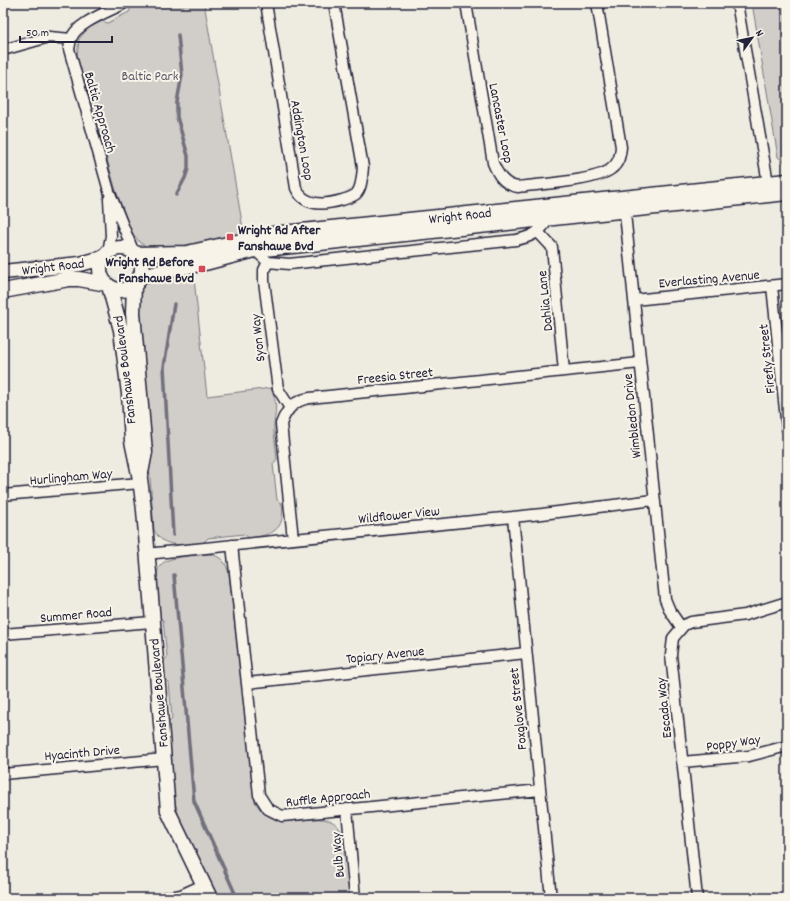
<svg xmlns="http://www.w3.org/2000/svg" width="790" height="901" viewBox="0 0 790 901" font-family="Dekko,sans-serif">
  <rect width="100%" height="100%" fill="#eeebe1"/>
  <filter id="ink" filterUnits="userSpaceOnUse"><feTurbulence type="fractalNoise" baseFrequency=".025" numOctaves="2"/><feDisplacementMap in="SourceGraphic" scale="8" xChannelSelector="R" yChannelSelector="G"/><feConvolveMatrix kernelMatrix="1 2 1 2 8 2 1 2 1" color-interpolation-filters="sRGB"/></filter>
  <g filter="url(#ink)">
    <path fill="#d1cdc9" stroke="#7a7882" d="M 137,3 L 204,3 L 244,234 L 195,248 L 153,250 L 140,243 L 131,231 L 117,194 L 77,57 L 79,39 L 89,27 L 101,21 L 108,23 L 117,18 L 129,12 L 132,5 Z
      M 752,3 L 787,3 L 787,164 L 778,157 Z
      M 193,270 L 207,396 L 271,388 C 280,410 273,414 274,433 C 275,441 276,450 277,459 L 273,464 L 277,500 L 282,504 C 286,531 271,535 249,538 L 244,534 L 208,538 L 203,543 C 184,544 164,550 154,530 L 137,307 L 139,288 L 145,281 Z
      M 209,554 C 221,556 226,562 229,574 L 255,802 C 279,843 325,800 341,831 C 348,843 348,882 350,898 L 218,898 C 204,869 183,837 176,806 C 169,780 170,750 168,723 L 172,719 L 169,682 L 164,678 L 163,662 L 167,657 L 163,620 L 159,617 C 154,560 150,559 209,554 Z"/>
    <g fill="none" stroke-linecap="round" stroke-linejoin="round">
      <path stroke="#716f7b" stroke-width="3.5" d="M 176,195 L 185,178 L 188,169 L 188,156 L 177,117 L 177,102 L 182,75 L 178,35
        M 173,535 L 164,367 L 174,304
        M 174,575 L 194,801 L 237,898"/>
      <g stroke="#22223b" stroke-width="13">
        <path id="street" d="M 266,3 L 296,188 C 304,207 325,205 342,200 C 345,199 353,197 356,194 C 362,188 362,176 363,167 L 334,3
          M 466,3 L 493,163 C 498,175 504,185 518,187 C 540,184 596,181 611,169 C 619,163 620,156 621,147 L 597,3
          M 737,3 L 768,183
          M 71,39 L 69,49 L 109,191 L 134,253
          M 3,50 L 49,37 L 71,39 C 76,23 110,11 125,3
          M 624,204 L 665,599 L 670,611 L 681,627
          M 538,232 L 552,247 L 564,371
          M 255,250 L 268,262 L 289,264 L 516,240 C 531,237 541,232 549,218
          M 108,252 L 111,236 L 109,199
          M 268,262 L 264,270 L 264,281 L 278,389 L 290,408
          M 772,286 L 787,429
          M 634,300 L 787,284
          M 3,495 L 140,483
          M 513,517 L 551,898
          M 293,539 L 281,424 C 286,410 294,400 310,398 L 640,363
          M 232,545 L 259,795 L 268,809 L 282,816 L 540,790
          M 146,554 L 542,514 L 654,500
          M 3,634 L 152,622
          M 247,683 L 526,653
          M 682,762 L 749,756 L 787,746
          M 3,774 L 164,759
          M 347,809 L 355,898
          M 164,898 L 181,895 L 203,885
          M 697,898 L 671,655 L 673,638 L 684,625 L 691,622 L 745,615 L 787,602"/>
      </g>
      <g stroke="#22223b" stroke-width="17">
        <path id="secondary" d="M100 269a21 21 0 1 1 42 0a21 21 0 1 1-42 0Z
          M 135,254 L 187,253 L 273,234 L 787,181
          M 3,272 L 80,264 L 103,258
          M 140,276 L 205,263 L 255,250 L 787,193
          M 134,285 L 133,313 L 145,452 L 141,473
          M 109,286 L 121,330 L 129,394 L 132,441 L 140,479 L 144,510 L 168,811 L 210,898
          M 3,291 L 69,279 L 79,279 L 107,284"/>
      </g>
      <use href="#street" stroke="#f7f3e8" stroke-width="10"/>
      <use href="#secondary" stroke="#f7f3e8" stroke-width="14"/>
    </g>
  </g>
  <g fill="#d1495b" stroke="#f7f3e8" stroke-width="1.5">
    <rect x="226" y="233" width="8" height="8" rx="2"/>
    <rect x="198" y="265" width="8" height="8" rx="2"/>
  </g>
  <g text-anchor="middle" stroke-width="4" stroke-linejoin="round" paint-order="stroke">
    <g font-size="14" fill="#575566" stroke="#f7f3e8">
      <text x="150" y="80">Baltic Park</text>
    </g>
    <g font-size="14" fill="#22223b" stroke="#f7f3e8">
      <text transform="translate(101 112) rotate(74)" y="5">Baltic Approach</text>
      <text transform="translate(502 123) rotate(79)" y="5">Lancaster Loop</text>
      <text transform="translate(303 140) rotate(80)" y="5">Addington Loop</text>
      <text transform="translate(460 215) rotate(-6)" y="5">Wright Road</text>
      <text transform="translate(53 266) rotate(-7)" y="5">Wright Road</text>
      <text transform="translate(709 278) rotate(-5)" y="5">Everlasting Avenue</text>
      <text transform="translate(544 301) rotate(-96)" y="5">Dahlia Lane</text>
      <text transform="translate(257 338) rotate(-96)" y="5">Syon Way</text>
      <text transform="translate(766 359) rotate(-96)" y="5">Firefly Street</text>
      <text transform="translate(124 370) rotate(-97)" y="5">Fanshawe Boulevard</text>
      <text transform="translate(395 375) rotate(-6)" y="5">Freesia Street</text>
      <text transform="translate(631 416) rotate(-96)" y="5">Wimbledon Drive</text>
      <text transform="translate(71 476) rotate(-5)" y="5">Hurlingham Way</text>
      <text transform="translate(399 514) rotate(-6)" y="5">Wildflower View</text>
      <text transform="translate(76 614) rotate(-5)" y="5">Summer Road</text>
      <text transform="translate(385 654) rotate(-6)" y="5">Topiary Avenue</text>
      <text transform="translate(158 693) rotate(-95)" y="5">Fanshawe Boulevard</text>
      <text transform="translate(663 708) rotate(-96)" y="5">Escada Way</text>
      <text transform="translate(517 709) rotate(-96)" y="5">Foxglove Street</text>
      <text transform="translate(733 742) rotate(-8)" y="5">Poppy Way</text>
      <text transform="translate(82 752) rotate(-5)" y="5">Hyacinth Drive</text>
      <text transform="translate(328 797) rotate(-6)" y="5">Ruffle Approach</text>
      <text transform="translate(337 855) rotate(-95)" y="5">Bulb Way</text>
    </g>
    <g font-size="14" font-weight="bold" fill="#22223b" stroke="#f7f3e8" text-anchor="start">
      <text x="238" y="234">Wright Rd After<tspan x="238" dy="16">Fanshawe Bvd</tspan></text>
      <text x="194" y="266" text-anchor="end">Wright Rd Before<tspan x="194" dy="16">Fanshawe Bvd</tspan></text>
    </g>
  </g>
  <rect width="790" height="901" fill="none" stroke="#f7f3e8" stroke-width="16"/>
  <rect x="8" y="8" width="774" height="885" fill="none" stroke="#22223b" stroke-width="1.5" filter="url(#ink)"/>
  <g transform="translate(752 38) rotate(57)" stroke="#f7f3e8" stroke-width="3" paint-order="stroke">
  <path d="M0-3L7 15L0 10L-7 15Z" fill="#22223b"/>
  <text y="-6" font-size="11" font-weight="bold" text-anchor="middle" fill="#22223b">N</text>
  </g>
  <path d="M20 36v6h92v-6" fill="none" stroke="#22223b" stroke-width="2"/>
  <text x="26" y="36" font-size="12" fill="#22223b" stroke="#f7f3e8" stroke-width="3" paint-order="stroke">50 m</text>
</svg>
